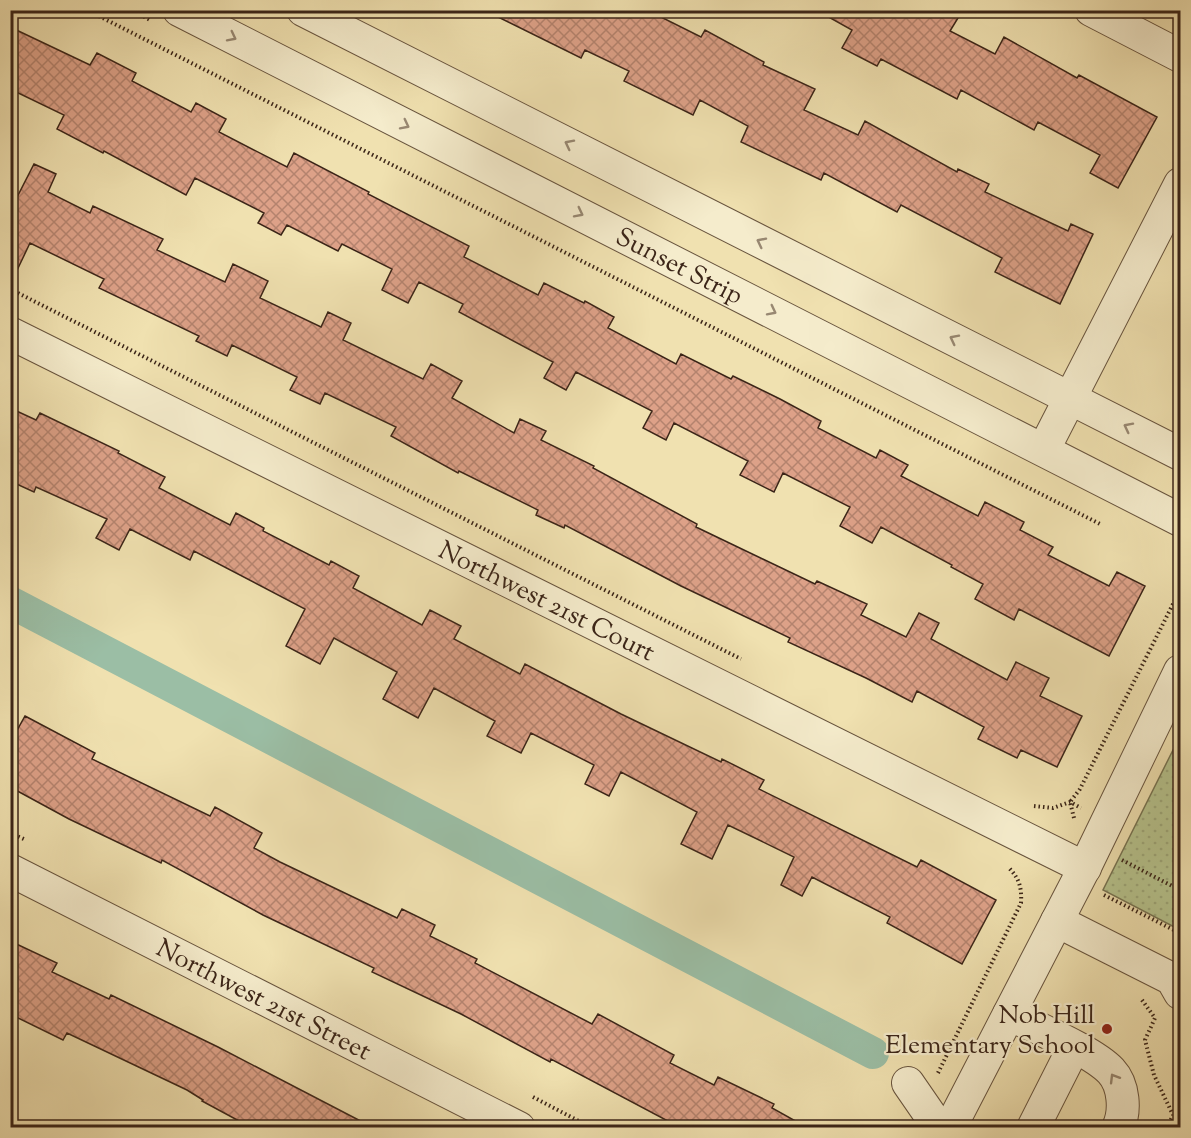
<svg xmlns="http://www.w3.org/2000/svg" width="1191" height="1138" viewBox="0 0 1191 1138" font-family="'Sorts Mill Goudy',serif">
  <defs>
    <pattern id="park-dots" width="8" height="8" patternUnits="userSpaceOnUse" patternTransform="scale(1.5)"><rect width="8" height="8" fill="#b6c38d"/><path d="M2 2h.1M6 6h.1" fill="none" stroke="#9da779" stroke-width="1.8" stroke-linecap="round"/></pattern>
    <pattern id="building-cross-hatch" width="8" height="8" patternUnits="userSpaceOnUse" patternTransform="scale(1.5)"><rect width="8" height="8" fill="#dda188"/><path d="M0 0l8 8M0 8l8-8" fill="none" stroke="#b4836e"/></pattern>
  </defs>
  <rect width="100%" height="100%" fill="#f0e1b0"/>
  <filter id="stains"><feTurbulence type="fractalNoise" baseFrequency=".00333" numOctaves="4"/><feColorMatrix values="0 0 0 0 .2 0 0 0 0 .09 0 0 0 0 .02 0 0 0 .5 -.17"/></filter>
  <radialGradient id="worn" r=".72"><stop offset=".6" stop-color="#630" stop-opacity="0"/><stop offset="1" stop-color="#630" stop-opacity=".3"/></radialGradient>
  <path fill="url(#park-dots)" stroke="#787452" stroke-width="1.5" d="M 1180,736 L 1180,930 L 1103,890 Z"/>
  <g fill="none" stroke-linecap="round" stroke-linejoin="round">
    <path stroke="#9bbea5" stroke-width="32" d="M 10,602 L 873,1053"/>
  </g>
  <path fill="url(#building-cross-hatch)" stroke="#3b2518" stroke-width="1.5" d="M 484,10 L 647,10 L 701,37 L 705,30 L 764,62 L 763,65 L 815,89 L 804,110 L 858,135 L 865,121 L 957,172 L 958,169 L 989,184 L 985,192 L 1068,231 L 1071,224 L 1093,234 L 1060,304 L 995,272 L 1002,258 L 901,205 L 897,212 L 824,173 L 821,180 L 741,142 L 748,126 L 700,100 L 693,115 L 624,81 L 629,71 L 585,50 L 581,58 Z
    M 816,10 L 945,10 L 958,18 L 950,31 L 995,54 L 1004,37 L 1077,78 L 1079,75 L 1157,117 L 1118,188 L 1090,173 L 1100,155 L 1038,122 L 1034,130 L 961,90 L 957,99 L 881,59 L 877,66 L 842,48 L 852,30 Z
    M 10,27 L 90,65 L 97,53 L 136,73 L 132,81 L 191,112 L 196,103 L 226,119 L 219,132 L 287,167 L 294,153 L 369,192 L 368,194 L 469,246 L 464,257 L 538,295 L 544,283 L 584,303 L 585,301 L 614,317 L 608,328 L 676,364 L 681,354 L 731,379 L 733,376 L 780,399 L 821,421 L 818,428 L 876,458 L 880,450 L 908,465 L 901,476 L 978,516 L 985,502 L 1024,522 L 1020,530 L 1053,547 L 1048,555 L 1109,586 L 1117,572 L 1145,586 L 1109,656 L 1019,609 L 1014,620 L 975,599 L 983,584 L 951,567 L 952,565 L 881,527 L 872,543 L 840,526 L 850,507 L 783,473 L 774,492 L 740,475 L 748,461 L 674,423 L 666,440 L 643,428 L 652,411 L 576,372 L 566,390 L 544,378 L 553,362 L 459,312 L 463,304 L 419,282 L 408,303 L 382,290 L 392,269 L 342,244 L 338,251 L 287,225 L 281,235 L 258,223 L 264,213 L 195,178 L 186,195 L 104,151 L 103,153 L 57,129 L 64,115 L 10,89 Z
    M 34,164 L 56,174 L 48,192 L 90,213 L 93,206 L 163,239 L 157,250 L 225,282 L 233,264 L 268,281 L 260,298 L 321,327 L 328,312 L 351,323 L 343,340 L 423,379 L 431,364 L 462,381 L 452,398 L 514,433 L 520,419 L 546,431 L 541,440 L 594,466 L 593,468 L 697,524 L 696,527 L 815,584 L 817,581 L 867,604 L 861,615 L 906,637 L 919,613 L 939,623 L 931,639 L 1007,680 L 1016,662 L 1049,678 L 1040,696 L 1082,716 L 1057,767 L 1021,750 L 1017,758 L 978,739 L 984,727 L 917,691 L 912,702 L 866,678 L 788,642 L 790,638 L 681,586 L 565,525 L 564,528 L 536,515 L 538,510 L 459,471 L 458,473 L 391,436 L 396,427 L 325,393 L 320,404 L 290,390 L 297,377 L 232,345 L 227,356 L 196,341 L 199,336 L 99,288 L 104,279 L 30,243 L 10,285 L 10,211 Z
    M 10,408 L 36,420 L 40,413 L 119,451 L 118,453 L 165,477 L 159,488 L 230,525 L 236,513 L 264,528 L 263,531 L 329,565 L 331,561 L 359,576 L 353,588 L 422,625 L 430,610 L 461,626 L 454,639 L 520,674 L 525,664 L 621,714 L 721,762 L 722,759 L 764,780 L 759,789 L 917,867 L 921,860 L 996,900 L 962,964 L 887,923 L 890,917 L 812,877 L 802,896 L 781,885 L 794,857 L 728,825 L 712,859 L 681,844 L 697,812 L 621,772 L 609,796 L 585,784 L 594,765 L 531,733 L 521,753 L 487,736 L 495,721 L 434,688 L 418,718 L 383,699 L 397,672 L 334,638 L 320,664 L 286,646 L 305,609 L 194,551 L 190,560 L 130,529 L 119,550 L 96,538 L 107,519 L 36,487 L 34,492 L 10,481 Z
    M 25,716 L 95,753 L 92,759 L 210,816 L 215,807 L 262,833 L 254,848 L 280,862 L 397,918 L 402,909 L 435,925 L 430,936 L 477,959 L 475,963 L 592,1024 L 598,1014 L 674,1055 L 670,1063 L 714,1085 L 718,1077 L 774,1104 L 772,1108 L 808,1128 L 681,1128 L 551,1059 L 550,1062 L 461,1014 L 372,972 L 374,968 L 263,915 L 162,860 L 161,863 L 69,819 L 10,787 L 10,743 Z
    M 10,941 L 57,963 L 52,972 L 109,999 L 111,995 L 218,1047 L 374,1128 L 252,1128 L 202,1101 L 203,1100 L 187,1090 L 67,1033 L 63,1040 L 10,1014 Z"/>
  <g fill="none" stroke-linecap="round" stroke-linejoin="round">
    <g stroke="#68543e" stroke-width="34">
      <g id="minor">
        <path id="s1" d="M 179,10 L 1180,520"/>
        <path d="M 303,10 L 1180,454"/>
        <path d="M 1091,10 L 1180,56"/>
        <path id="s2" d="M 10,333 L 1085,868"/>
        <path d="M 1044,449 L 1180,184"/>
        <path id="s3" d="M 10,870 L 519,1128"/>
        <path d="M 1057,921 L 1172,979 L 1180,993"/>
        <path d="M 1009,1014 C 1036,1028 1092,1051 1111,1071 C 1124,1085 1126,1111 1118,1128"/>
        <path d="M 908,1083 L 939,1128"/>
        <path d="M 950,1128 L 1087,863 L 1180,671"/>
        <path d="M 1033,1128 L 1074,1047"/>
      </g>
    </g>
    <path stroke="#3b2518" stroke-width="4" stroke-dasharray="1.5 3" stroke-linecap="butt" d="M 87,10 L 1102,525
      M 132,10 L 150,20
      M 10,289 L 741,659
      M 1034,806 L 1053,808 L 1070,802 L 1081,808
      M 1074,818 L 1070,802 L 1080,789 L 1175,600 L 1178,581
      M 10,833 L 26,840
      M 1122,860 L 1180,890
      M 1104,895 L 1180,933
      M 1142,1000 L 1155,1018 L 1145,1040 L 1154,1075 L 1173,1115 L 1167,1128
      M 938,1073 L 1021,903 C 1022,887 1019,878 1008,867
      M 533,1097 L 592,1128"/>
    <use href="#minor" stroke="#f5eccc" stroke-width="32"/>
  </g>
  <defs><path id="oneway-chevron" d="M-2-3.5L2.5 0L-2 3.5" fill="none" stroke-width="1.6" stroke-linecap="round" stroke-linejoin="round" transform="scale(1.5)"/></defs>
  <g stroke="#988872">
    <use href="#oneway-chevron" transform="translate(232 37) rotate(27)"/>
    <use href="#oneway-chevron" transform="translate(405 125) rotate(27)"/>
    <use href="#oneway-chevron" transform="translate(569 144) rotate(-153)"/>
    <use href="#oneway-chevron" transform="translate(579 213) rotate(27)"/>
    <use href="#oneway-chevron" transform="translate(761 242) rotate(-153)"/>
    <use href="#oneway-chevron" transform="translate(772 311) rotate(27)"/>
    <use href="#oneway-chevron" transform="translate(954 339) rotate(-153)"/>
    <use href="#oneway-chevron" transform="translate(1128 427) rotate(-153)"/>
    <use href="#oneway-chevron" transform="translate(1114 1078) rotate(-121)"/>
  </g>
  <circle fill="#8f2418" stroke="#f5eccc" stroke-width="2" cx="1107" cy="1029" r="6"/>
  <g text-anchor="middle" stroke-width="4.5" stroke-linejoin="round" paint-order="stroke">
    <g font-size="26" fill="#3b2518" stroke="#f5eccc">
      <text dy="9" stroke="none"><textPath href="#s1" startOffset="562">Sunset Strip</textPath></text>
      <text dy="9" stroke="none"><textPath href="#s2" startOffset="600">Northwest 21st Court</textPath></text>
      <text dy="9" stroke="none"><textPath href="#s3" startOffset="285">Northwest 21st Street</textPath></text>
    </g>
    <g font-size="26" fill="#3b2518" stroke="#f5eccc" text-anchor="end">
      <text x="1095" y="1023">Nob Hill<tspan x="1095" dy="30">Elementary School</tspan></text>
    </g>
  </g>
  <rect width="1191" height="1138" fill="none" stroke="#f0e1b0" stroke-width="36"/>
  <rect x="12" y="12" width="1167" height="1114" fill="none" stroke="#3b2518" stroke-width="3"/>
  <rect x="18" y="18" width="1155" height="1102" fill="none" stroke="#3b2518" stroke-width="1.5"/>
  <rect width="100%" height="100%" filter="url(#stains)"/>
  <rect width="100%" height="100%" fill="url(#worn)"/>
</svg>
